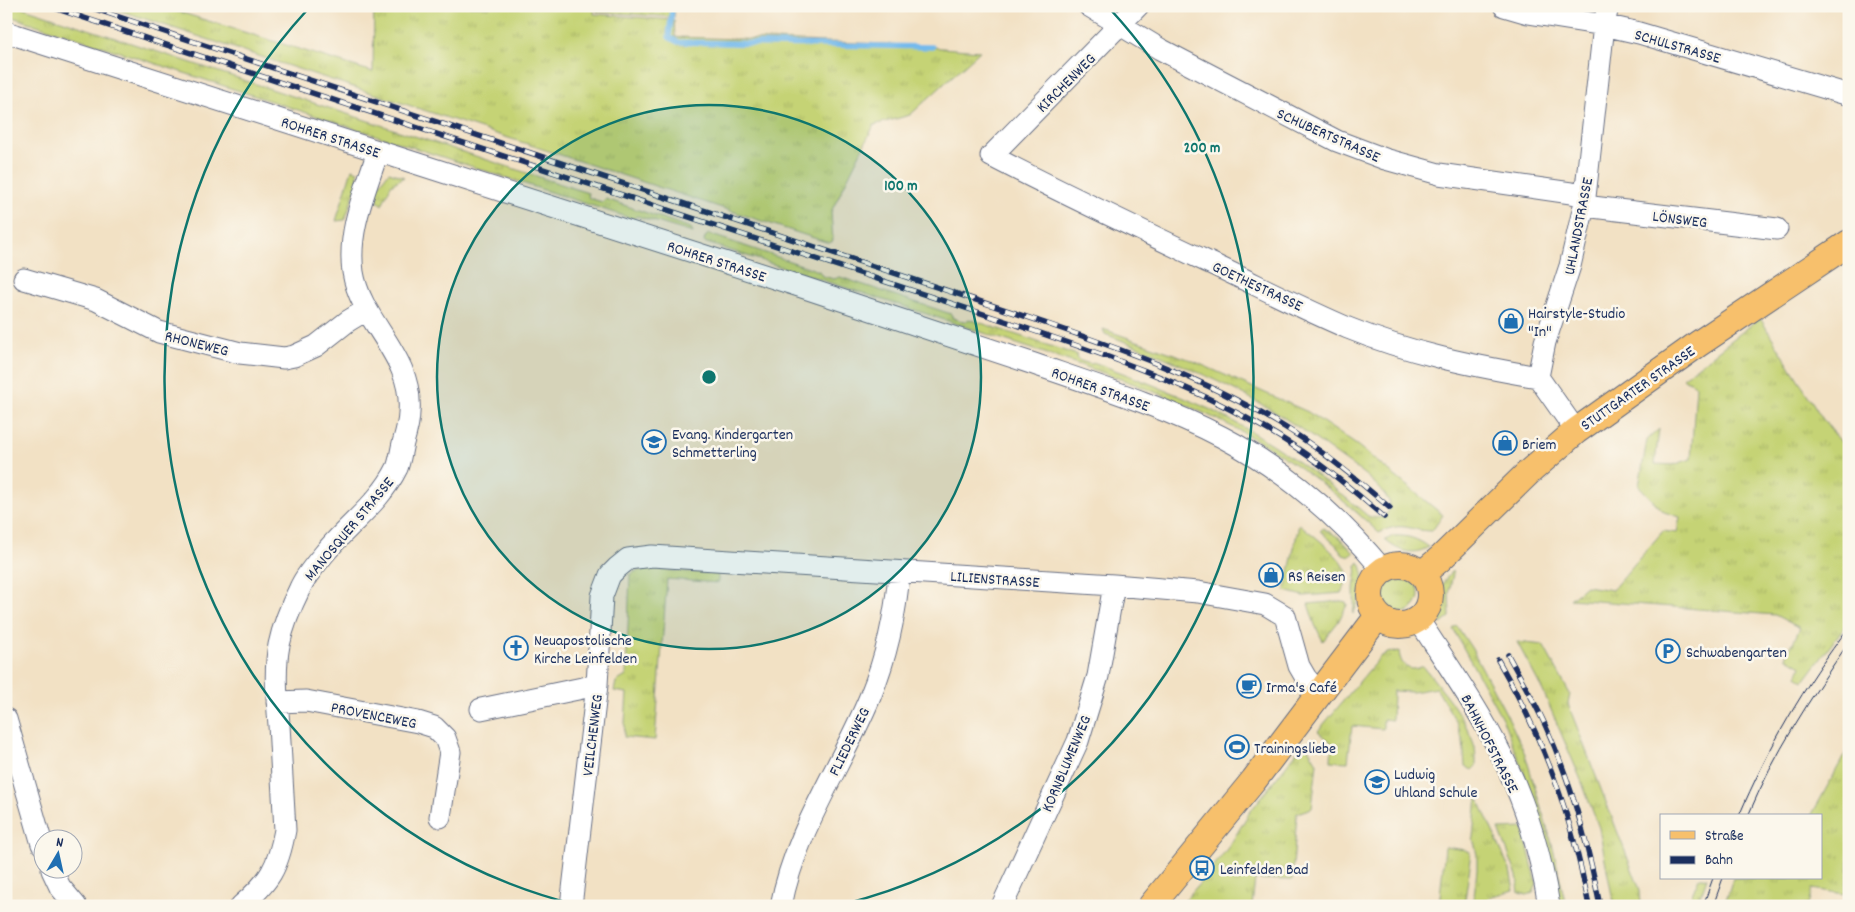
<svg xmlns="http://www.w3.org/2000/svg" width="1855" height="912" viewBox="0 0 1855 912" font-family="Dekko,sans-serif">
  <defs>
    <pattern id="grass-tufts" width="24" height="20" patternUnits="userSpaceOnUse" patternTransform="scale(1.25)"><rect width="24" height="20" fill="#c5d375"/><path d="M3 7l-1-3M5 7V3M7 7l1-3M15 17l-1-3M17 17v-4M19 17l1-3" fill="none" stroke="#a9b568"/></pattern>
    <pattern id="park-dots" width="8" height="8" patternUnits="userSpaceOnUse" patternTransform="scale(1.25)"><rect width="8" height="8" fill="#c5d375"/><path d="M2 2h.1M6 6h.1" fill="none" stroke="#a9b568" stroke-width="1.8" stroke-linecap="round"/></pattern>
  </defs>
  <rect width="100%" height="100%" fill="#fbf7ec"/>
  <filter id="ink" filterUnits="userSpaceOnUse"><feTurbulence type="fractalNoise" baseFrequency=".02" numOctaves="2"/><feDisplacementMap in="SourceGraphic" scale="10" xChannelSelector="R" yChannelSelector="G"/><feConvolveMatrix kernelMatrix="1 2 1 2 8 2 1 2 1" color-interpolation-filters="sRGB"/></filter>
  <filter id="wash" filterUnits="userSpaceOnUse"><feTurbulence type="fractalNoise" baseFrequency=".0096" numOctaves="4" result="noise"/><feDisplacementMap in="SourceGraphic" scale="20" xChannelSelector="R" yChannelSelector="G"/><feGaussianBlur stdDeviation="1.12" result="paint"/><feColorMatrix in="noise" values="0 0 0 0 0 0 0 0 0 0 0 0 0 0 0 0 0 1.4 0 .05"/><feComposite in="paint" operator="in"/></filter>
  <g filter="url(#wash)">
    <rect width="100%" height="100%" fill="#f2e1c4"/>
    <path fill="url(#grass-tufts)" stroke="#70816a" d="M 6,6 L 18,6 L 588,193 L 589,198 L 602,202 L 606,199 L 691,228 L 693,233 L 637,216 L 633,219 L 6,15 Z
      M 106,6 L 160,6 L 373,72 L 374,6 L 595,6 L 594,14 L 674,20 L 675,37 L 890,44 L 980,51 L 910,115 L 874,125 L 831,212 L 833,241 L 829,243 Z
      M 352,169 L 358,171 L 358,182 L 345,220 L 336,221 Z
      M 389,172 L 404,177 L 391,185 L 382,205 L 374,198 L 378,186 Z
      M 709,234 L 819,271 L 822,276 L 834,279 L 840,277 L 951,314 L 953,318 L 965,322 L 969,319 L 1077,355 L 1078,360 L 1090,364 L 1096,363 C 1134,377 1172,392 1209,409 C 1267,437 1319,475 1368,516 C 1381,520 1389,517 1390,503 C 1380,483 1358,470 1340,457 C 1314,438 1289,420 1261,404 C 1211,376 1158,354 1105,334 L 1103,329 L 1191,360 L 1308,412 L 1358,446 L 1443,515 L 1432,531 C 1408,531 1404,520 1379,533 C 1331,487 1273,445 1212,417 C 1144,384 1071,362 999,338 C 901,305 803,274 704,242 L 705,237 Z
      M 1760,318 L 1822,418 L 1849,452 L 1849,621 L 1804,681 L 1797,676 L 1801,666 L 1786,657 L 1800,628 L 1775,615 L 1570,599 L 1586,586 L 1612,590 L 1663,531 L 1677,533 L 1680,517 L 1664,512 L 1639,486 L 1647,440 L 1659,429 L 1655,464 L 1673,465 L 1691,459 L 1696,386 C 1692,381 1686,382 1683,378 Z
      M 1299,524 C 1310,532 1347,561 1347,574 C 1347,580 1344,587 1343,593 L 1304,596 L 1285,591 Z
      M 1323,528 L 1340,538 L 1354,553 L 1350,556 L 1343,554 L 1336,545 L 1320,531 Z
      M 1394,536 C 1408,535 1418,539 1429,547 C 1413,556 1399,552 1385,540 Z
      M 1359,562 C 1369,578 1361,598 1353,614 C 1355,604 1354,599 1354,590 C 1354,581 1358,575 1356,566 Z
      M 647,569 L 718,574 L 718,583 L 667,579 L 655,740 L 624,737 L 627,693 L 614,691 L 616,682 L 626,676 L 630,575 L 636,571 Z
      M 1452,571 L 1453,574 L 1449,594 L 1450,617 L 1441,624 C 1435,605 1438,585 1452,571 Z
      M1381 594a19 19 0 1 1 38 0a19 19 0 1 1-38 0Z
      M 1342,601 L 1346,602 L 1347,605 L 1338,622 L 1323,641 L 1315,625 L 1308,604 Z
      M 1457,626 L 1472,649 L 1510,721 L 1525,754 L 1552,844 L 1566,906 L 1561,906 L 1535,801 L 1503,720 L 1453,629 Z
      M 1517,642 L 1543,645 L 1570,694 L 1568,704 L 1640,890 L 1641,906 L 1614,906 L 1599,828 L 1581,780 L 1543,691 Z
      M 1399,651 C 1400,665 1409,674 1423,666 C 1441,689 1461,712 1472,739 C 1476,747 1476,757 1476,766 L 1472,770 L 1465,766 L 1463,741 L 1457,723 L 1436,688 L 1412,692 L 1393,691 L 1392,720 L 1383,719 L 1383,729 L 1352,726 L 1348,762 L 1331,761 L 1332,743 L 1318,731 L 1380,657 L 1387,653 Z
      M 1303,744 L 1306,745 L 1317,763 L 1312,808 L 1297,813 L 1292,880 L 1255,879 L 1252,906 L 1180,906 L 1206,876 L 1230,845 L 1249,813 Z
      M 1849,747 L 1849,871 L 1845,894 L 1812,889 L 1808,906 L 1724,906 L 1733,878 L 1821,878 L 1821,816 L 1811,816 Z
      M 1477,796 L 1510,870 L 1514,890 L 1493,896 L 1478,906 L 1473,906 L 1477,870 L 1477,855 L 1473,837 Z
      M 1523,828 L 1537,884 L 1533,893 L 1527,895 L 1519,893 L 1517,876 L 1499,829 Z
      M 1445,847 L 1465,850 L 1469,852 L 1471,859 L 1464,906 L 1439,906 Z
      M 1699,878 L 1707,878 L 1697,906 L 1687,906 Z"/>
    <path fill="url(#park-dots)" stroke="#70816a" d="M 597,6 L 675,6 L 674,17 L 597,12 Z"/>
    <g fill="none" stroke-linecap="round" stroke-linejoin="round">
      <path stroke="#75baec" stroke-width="5.5" d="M 672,9 L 669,37 L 678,42 L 932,47"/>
    </g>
  </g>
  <g filter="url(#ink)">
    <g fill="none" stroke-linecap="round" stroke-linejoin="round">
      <g stroke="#666d82" stroke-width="23">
        <path id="minor" d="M 1089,6 L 1160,49 L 1337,141 L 1385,159 L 1439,174 L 1585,195
          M 1138,6 L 991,156 C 1062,193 1136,228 1208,262 C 1255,284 1301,308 1348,328 C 1409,353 1474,366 1538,377
          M 1504,6 L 1528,13 L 1604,25 L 1639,33 L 1849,95
          M 6,32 C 270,117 535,201 799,286 C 877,312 955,338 1034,364 C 1095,385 1165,407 1222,437 C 1285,470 1338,516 1383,570
          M 1584,206 L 1777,229
          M 24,279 L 96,300 L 159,332 L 240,353 L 284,358 L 294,356 L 316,346 L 348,321 L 366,310
          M 1576,431 L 1538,377 L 1545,342 L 1570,266 L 1584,206 L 1604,25 L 1608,6
          M 1418,619 C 1447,664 1478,708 1502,756 C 1525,802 1541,855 1549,906
          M 277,702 L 306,701 L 418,722 L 434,727 L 445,738 L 450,752 L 440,817
          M 481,709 L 597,685
          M 6,719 L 42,844
          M 52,870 L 60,887 L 76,906
          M 241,906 C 270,881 278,868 285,830 C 283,795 281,760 279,725 C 277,699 274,671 279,645 C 283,626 291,606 300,588 C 305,576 315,565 324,554 C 347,525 380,503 397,468 C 400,461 401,451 403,443 C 406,433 409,423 409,413 C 414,355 361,324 353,272 C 347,230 366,190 378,151
          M 571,906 L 597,685 L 602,596 L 610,575 L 617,568 L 628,559 L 652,556 L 1114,585 L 1198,592 L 1265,604 L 1285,616 L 1299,666 L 1306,678 L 1319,693
          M 781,906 C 795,831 841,767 870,697 C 886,658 896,613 899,572
          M 1002,906 L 1078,741 L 1098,676 L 1114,585"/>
      </g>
      <g stroke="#666d82" stroke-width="28">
        <path id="major" d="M1370 595a30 30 0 1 1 60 0a30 30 0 1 1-60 0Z
          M 1422,574 L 1441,558 L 1528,473 L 1576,431 L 1698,344 L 1849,243
          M 1151,906 L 1254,780 L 1378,616"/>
      </g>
      <use href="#minor" stroke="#fff" stroke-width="21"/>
      <use href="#major" stroke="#f7c06c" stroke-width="26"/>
      <path stroke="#1b2f5e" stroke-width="1" d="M 1739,816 C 1767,750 1805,684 1849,627
        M 1748,816 C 1774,754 1811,697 1849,642
        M 1703,906 L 1713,878
        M 1713,906 L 1723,878"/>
      <g stroke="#1b2f5e" stroke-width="5.5">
        <path id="rail" d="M 48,6 L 1011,323 C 1096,352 1181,380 1259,425 C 1305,450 1345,483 1384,517
          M 86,6 L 1024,316 C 1116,347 1209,379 1291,431 C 1327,454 1359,481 1390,508
          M 1508,655 C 1521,679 1535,702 1546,727 C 1572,784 1588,844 1600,906
          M 1498,660 C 1545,741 1571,814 1589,906"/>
      </g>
      <use href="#rail" stroke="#fbf7ec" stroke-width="4" stroke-dasharray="11" stroke-linecap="butt"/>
    </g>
  </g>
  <circle cx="709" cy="377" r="272" fill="#0f766e" fill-opacity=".12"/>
  <g fill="none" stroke="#0f766e" stroke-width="2.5">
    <circle cx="709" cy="377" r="272"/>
    <path d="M577 905A544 544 0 0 1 308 9M1110 9A544 544 0 0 1 841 905"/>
  </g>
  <defs>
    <g id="shop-ring" transform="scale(1.25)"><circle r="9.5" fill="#fbf7ec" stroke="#1f6fb2" stroke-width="1.5"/><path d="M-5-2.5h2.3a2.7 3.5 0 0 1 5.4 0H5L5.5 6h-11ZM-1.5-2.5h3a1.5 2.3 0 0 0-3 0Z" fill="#1f6fb2"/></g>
    <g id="school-ring" transform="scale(1.25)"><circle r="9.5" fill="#fbf7ec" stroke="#1f6fb2" stroke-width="1.5"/><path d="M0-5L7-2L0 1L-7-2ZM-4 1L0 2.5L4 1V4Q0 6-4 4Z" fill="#1f6fb2"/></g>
    <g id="church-ring" transform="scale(1.25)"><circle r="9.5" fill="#fbf7ec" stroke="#1f6fb2" stroke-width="1.5"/><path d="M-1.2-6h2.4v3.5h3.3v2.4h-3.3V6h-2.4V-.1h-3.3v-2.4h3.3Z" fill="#1f6fb2"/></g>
    <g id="parking-ring" transform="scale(1.25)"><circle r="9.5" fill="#fbf7ec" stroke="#1f6fb2" stroke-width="1.5"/><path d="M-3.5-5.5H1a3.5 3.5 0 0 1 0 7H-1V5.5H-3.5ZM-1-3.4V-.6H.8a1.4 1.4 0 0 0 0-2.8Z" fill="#1f6fb2"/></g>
    <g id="cafe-ring" transform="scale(1.25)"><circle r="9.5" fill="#fbf7ec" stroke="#1f6fb2" stroke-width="1.5"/><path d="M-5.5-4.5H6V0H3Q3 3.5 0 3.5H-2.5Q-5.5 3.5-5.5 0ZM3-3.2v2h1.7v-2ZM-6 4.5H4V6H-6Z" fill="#1f6fb2"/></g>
    <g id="stadium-ring" transform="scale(1.25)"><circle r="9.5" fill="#fbf7ec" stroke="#1f6fb2" stroke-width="1.5"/><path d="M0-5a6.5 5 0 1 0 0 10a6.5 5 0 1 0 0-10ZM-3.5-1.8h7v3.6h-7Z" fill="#1f6fb2"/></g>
    <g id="bus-ring" transform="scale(1.25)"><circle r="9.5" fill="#fbf7ec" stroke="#1f6fb2" stroke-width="1.5"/><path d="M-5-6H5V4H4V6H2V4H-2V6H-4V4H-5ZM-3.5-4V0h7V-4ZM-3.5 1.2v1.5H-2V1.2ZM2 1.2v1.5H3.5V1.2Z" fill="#1f6fb2"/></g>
  </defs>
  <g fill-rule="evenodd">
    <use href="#shop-ring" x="1511" y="321"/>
    <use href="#school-ring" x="654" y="442"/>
    <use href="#shop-ring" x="1505" y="443"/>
    <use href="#shop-ring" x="1271" y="575"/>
    <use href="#church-ring" x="516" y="648"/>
    <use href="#parking-ring" x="1668" y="651"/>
    <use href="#cafe-ring" x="1249" y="686"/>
    <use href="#stadium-ring" x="1237" y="747"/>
    <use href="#school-ring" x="1377" y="782"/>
    <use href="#bus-ring" x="1202" y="868"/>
  </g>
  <g text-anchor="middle" stroke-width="5" stroke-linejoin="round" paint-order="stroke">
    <g font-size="16" fill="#1b2f5e" stroke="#fbf7ec">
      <text transform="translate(1678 45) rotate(16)" y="6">SCHULSTRASSE</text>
      <text transform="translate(1065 82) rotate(-45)" y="6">KIRCHENWEG</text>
      <text transform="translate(1329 134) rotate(24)" y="6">SCHUBERTSTRASSE</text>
      <text transform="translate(331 136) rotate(18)" y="6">ROHRER STRASSE</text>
      <text transform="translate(1680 218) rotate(7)" y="6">LÖNSWEG</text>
      <text transform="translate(1577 226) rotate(-79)" y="6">UHLANDSTRASSE</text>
      <text transform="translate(717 260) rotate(18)" y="6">ROHRER STRASSE</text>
      <text transform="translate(1258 285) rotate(25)" y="6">GOETHESTRASSE</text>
      <text transform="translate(197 342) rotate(14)" y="6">RHONEWEG</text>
      <text transform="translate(1637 387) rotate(-35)" y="6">STUTTGARTER STRASSE</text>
      <text transform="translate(1101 388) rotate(20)" y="6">ROHRER STRASSE</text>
      <text transform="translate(348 528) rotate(-50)" y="6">MANOSQUER STRASSE</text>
      <text transform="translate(995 578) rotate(4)" y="6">LILIENSTRASSE</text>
      <text transform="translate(374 714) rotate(11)" y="6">PROVENCEWEG</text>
      <text transform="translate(591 735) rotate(-83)" y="6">VEILCHENWEG</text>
      <text transform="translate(848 741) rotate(-64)" y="6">FLIEDERWEG</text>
      <text transform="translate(1491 743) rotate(63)" y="6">BAHNHOFSTRASSE</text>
      <text transform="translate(1065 763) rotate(-67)" y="6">KORNBLUMENWEG</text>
    </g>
    <g font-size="16" fill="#1b2f5e" stroke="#fbf7ec" text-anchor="start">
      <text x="1528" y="318">Hairstyle-Studio<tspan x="1528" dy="18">"In"</tspan></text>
      <text x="672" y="439">Evang. Kindergarten<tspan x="672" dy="18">Schmetterling</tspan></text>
      <text x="1522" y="449">Briem</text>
      <text x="1288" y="581">RS Reisen</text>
      <text x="534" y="645">Neuapostolische<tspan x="534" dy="18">Kirche Leinfelden</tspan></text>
      <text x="1686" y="657">Schwabengarten</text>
      <text x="1266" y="692">Irma's Café</text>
      <text x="1254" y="753">Trainingsliebe</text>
      <text x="1394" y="779">Ludwig<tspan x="1394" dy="18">Uhland Schule</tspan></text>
      <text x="1220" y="874">Leinfelden Bad</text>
    </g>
  </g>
  <circle cx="709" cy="377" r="8" fill="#0f766e" stroke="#fbf7ec" stroke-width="2.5"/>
  <g font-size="15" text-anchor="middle" font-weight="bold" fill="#0f766e" stroke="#fbf7ec" stroke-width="5" stroke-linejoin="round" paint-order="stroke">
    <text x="1202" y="152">200 m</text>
    <text x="901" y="190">100 m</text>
  </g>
  <rect width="1855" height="912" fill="none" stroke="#fbf7ec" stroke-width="25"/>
  <rect x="1660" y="814" width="162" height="65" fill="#fbf7ec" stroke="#a1a7b3"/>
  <rect x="1670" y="831" width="25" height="8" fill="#f7c06c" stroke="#a1a7b3"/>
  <text x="1705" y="840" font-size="15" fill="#1b2f5e">Straße</text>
  <rect x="1670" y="856" width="25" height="8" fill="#1b2f5e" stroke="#a1a7b3"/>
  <text x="1705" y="864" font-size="15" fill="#1b2f5e">Bahn</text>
  <g transform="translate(58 854) rotate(9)"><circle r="24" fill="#fbf7ec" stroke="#a1a7b3"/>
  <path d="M0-4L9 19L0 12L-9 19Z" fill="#1f6fb2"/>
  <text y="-8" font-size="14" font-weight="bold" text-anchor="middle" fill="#1b2f5e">N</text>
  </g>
</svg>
